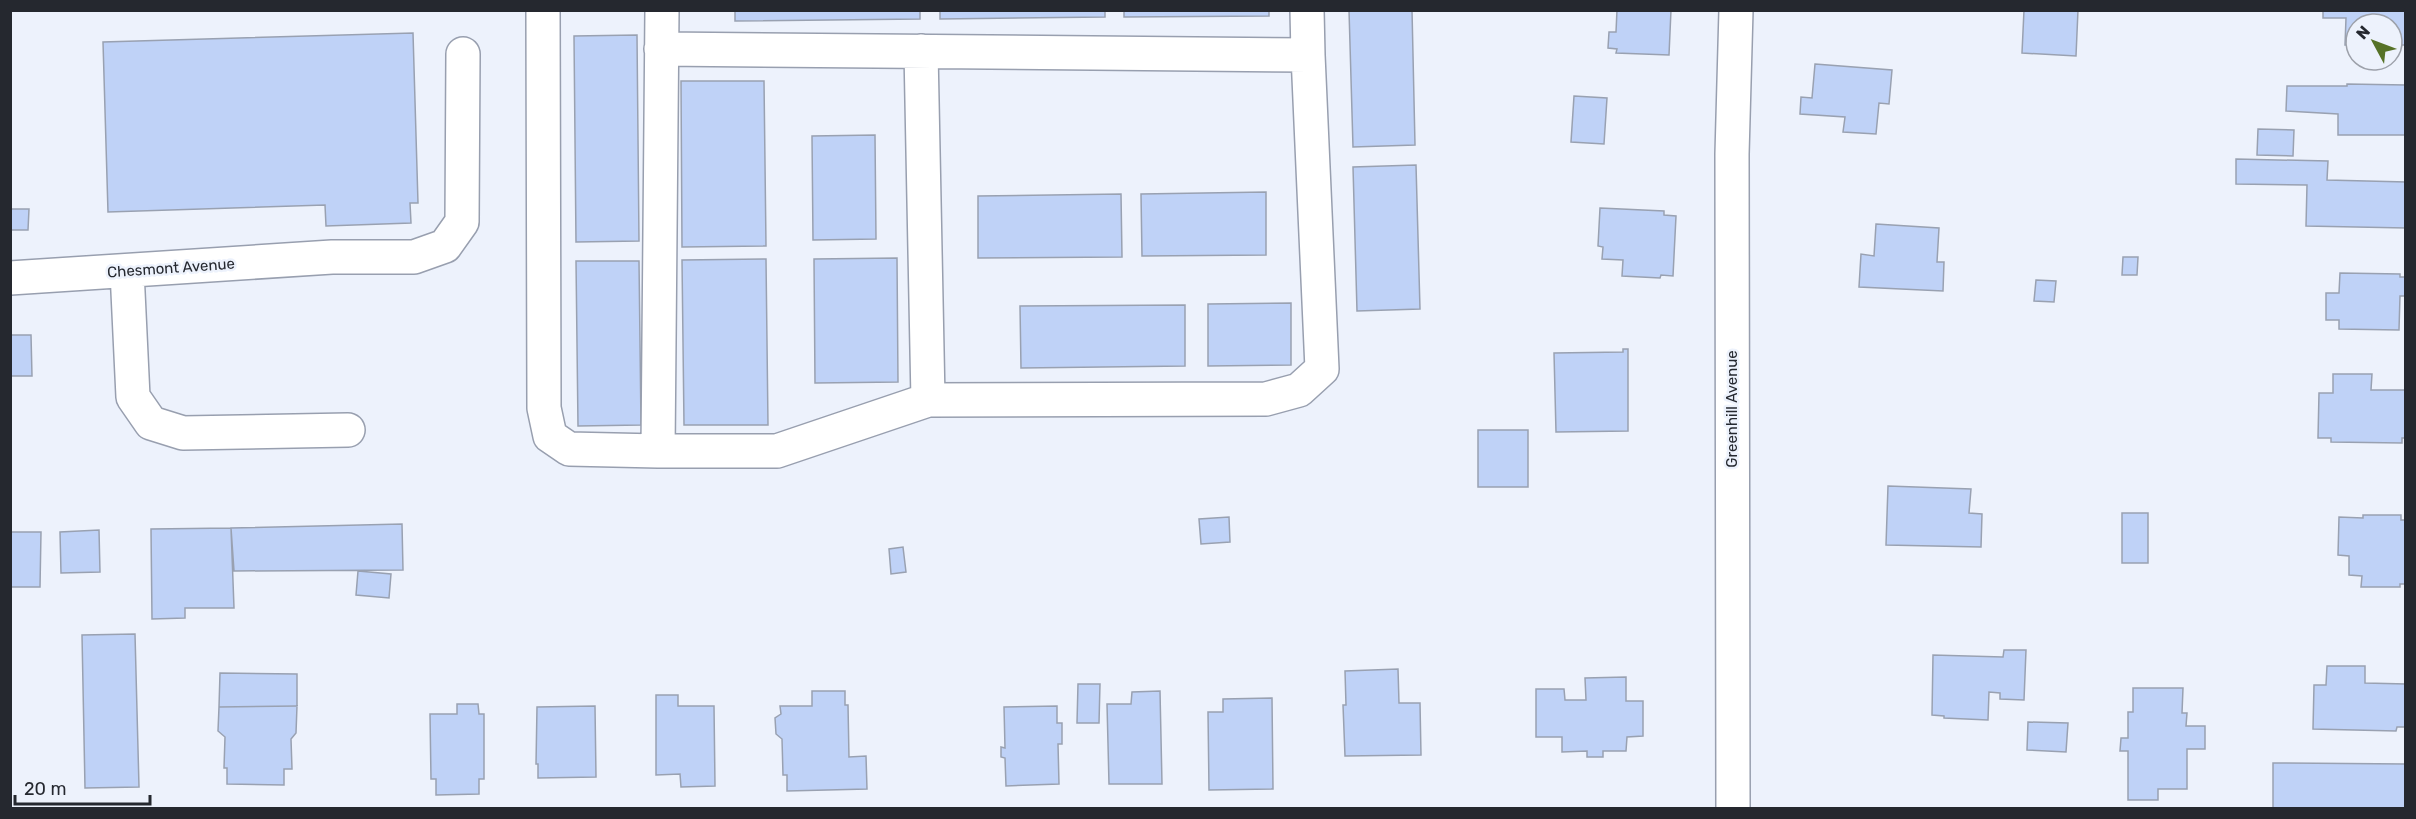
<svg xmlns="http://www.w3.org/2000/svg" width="2416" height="819" viewBox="0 0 2416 819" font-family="Rubik,sans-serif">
  <rect width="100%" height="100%" fill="#edf2fc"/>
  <path fill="#bfd2f7" stroke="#99a1b1" stroke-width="1.5" d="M 735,10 L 920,10 L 920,19 L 735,21 Z
    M 940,10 L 1105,10 L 1105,17 L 940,19 Z
    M 1124,10 L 1269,10 L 1269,16 L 1124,17 Z
    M 1349,10 L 1412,10 L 1415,145 L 1353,147 Z
    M 1617,10 L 1671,10 L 1669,55 L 1616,53 L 1617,49 L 1608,48 L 1609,32 L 1616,32 Z
    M 2024,10 L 2078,10 L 2076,56 L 2022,53 Z
    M 2323,10 L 2406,10 L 2406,45 L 2392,45 L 2392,24 L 2356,24 L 2356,45 L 2345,45 L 2346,18 L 2323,18 Z
    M 413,33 L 418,203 L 410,203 L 411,223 L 326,226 L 325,205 L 108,212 L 103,42 Z
    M 637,35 L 639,241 L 576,242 L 574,36 Z
    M 1815,64 L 1892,70 L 1889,104 L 1879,103 L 1876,134 L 1843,132 L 1845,117 L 1800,114 L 1801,97 L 1812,98 Z
    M 681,81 L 764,81 L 766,246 L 682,247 Z
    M 2347,84 L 2406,85 L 2406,135 L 2338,135 L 2338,114 L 2286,111 L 2287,86 L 2347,86 Z
    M 1574,96 L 1607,98 L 1604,144 L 1571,142 Z
    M 2258,129 L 2294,130 L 2293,156 L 2257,155 Z
    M 875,135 L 876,239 L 813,240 L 812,136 Z
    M 2236,159 L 2328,161 L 2327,180 L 2406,182 L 2406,228 L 2306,226 L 2307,185 L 2236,184 Z
    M 1416,165 L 1420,309 L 1357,311 L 1353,167 Z
    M 1266,192 L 1266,255 L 1142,256 L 1141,194 Z
    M 1121,194 L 1122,257 L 978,258 L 978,196 Z
    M 1600,208 L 1664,211 L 1664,215 L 1676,216 L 1673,276 L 1661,275 L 1660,278 L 1622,276 L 1623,260 L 1602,259 L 1603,247 L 1598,246 Z
    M 10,209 L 29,209 L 28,230 L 10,230 Z
    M 1876,224 L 1939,228 L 1937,262 L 1944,262 L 1943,291 L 1859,287 L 1861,254 L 1874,256 Z
    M 2123,257 L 2138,257 L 2137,275 L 2122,275 Z
    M 897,258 L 898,382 L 815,383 L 814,259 Z
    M 766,259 L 768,425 L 684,425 L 682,260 Z
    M 576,261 L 639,261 L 641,425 L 578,426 Z
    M 2340,273 L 2400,274 L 2400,277 L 2405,277 L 2405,296 L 2400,296 L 2399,330 L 2339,329 L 2339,320 L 2326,320 L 2326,293 L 2339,293 Z
    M 2036,280 L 2056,281 L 2054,302 L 2034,301 Z
    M 1291,303 L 1291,365 L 1208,366 L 1208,304 Z
    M 1185,305 L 1185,366 L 1021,368 L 1020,306 Z
    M 10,335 L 31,335 L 32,376 L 10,376 Z
    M 1623,349 L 1628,349 L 1628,431 L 1556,432 L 1554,353 L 1623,352 Z
    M 2333,374 L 2372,374 L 2371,390 L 2406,390 L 2406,438 L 2402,438 L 2402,443 L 2331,442 L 2331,438 L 2318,438 L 2319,393 L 2333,393 Z
    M 1478,430 L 1528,430 L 1528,487 L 1478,487 Z
    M 1888,486 L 1971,489 L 1969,513 L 1982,514 L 1981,547 L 1886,545 Z
    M 2122,513 L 2148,513 L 2148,563 L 2122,563 Z
    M 2363,515 L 2401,515 L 2401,520 L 2406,520 L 2406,584 L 2400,584 L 2400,587 L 2361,587 L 2362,576 L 2349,575 L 2349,556 L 2338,555 L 2339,517 L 2363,518 Z
    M 1229,517 L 1230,542 L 1201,544 L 1199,519 Z
    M 402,524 L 403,570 L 234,571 L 231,528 Z
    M 231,528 L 234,608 L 185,608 L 185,618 L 152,619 L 151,529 Z
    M 99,530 L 100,572 L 61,573 L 60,532 Z
    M 10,532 L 41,532 L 40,587 L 10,587 Z
    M 903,547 L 906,572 L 891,574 L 889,549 Z
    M 358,571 L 391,574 L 389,598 L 356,595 Z
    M 135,634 L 139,787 L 85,788 L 82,635 Z
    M 2004,650 L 2026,650 L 2024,700 L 2000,699 L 2000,693 L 1989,692 L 1988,720 L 1944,718 L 1944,716 L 1932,715 L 1933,655 L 2003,657 Z
    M 2327,666 L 2365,666 L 2365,683 L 2406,684 L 2406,727 L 2397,727 L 2396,731 L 2313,729 L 2314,685 L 2326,685 Z
    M 1398,669 L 1399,703 L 1420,703 L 1421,755 L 1345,756 L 1343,705 L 1346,705 L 1345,671 Z
    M 220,673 L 297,674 L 297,706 L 219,707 Z
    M 1626,677 L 1626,701 L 1643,701 L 1643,736 L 1627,737 L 1626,751 L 1603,751 L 1603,757 L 1587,757 L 1587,751 L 1562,752 L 1562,737 L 1536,737 L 1536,689 L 1564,689 L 1565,700 L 1586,700 L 1585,678 Z
    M 1078,684 L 1100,684 L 1099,723 L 1077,723 Z
    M 2133,688 L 2183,688 L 2182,713 L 2187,713 L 2186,726 L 2205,726 L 2205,749 L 2187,749 L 2187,789 L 2158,789 L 2158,800 L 2128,800 L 2128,751 L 2120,751 L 2121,738 L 2128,738 L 2128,712 L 2133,712 Z
    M 812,691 L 845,691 L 845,705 L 848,705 L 849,757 L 866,756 L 867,789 L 787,791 L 787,775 L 783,775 L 782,739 L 776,734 L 775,718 L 781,714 L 780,706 L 812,706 Z
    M 1160,691 L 1162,784 L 1109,784 L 1107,704 L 1131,704 L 1132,692 Z
    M 656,695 L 678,695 L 678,706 L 714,706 L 715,786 L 681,787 L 680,774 L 656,775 Z
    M 1272,698 L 1273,789 L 1209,790 L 1208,712 L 1223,712 L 1223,699 Z
    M 457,704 L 478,704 L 479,714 L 484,714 L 484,779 L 479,779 L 479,794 L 436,795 L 436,779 L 431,779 L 430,714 L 457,714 Z
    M 297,706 L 296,733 L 291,739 L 292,769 L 284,769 L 284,785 L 227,784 L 227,768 L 224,768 L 225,737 L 218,731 L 219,707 Z
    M 595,706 L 596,777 L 538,778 L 538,764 L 536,764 L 537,707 Z
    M 1057,706 L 1057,723 L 1062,723 L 1062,744 L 1058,744 L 1059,784 L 1006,786 L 1005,758 L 1001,757 L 1001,747 L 1005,748 L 1004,707 Z
    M 2028,722 L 2068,723 L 2066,752 L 2027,750 Z
    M 2273,763 L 2406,764 L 2406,808 L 2273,808 Z"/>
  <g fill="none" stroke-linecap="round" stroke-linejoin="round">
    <g stroke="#989faf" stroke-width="36">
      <path id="minor" d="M 543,10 L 544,408 L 550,436 L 569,449 L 658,451 L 662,10
        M 1307,10 L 1308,55
        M 661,49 L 1308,55 L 1322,369 L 1299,390 L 1266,399 L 928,400 L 921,51
        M 127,271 L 133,397 L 151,423 L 183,433 L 348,430
        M 10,278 L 332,257 L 414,257 L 445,246 L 462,222 L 463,54
        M 658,451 L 777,451 L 928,400
        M 1733,808 L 1732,154 L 1736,10"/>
    </g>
    <use href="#minor" stroke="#fff" stroke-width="33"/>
  </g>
  <g text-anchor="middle" stroke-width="5" stroke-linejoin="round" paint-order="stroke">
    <g font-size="15" fill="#25282f" stroke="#edf2fc">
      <text transform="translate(171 268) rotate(-4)" y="5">Chesmont Avenue</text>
      <text transform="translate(1732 409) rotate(-90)" y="5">Greenhill Avenue</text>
    </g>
  </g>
  <rect width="2416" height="819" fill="none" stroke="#25282f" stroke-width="24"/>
  <g transform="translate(2374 42) rotate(311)"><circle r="28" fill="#edf2fc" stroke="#9da1aa" stroke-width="1.5"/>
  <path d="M0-4.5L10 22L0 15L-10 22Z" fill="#567227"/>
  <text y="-9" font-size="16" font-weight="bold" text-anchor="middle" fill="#25282f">N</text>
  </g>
  <path d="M15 795v9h135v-9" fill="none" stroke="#25282f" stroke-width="3"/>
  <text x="24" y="795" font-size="18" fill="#25282f" stroke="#edf2fc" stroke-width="4.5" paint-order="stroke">20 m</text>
</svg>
